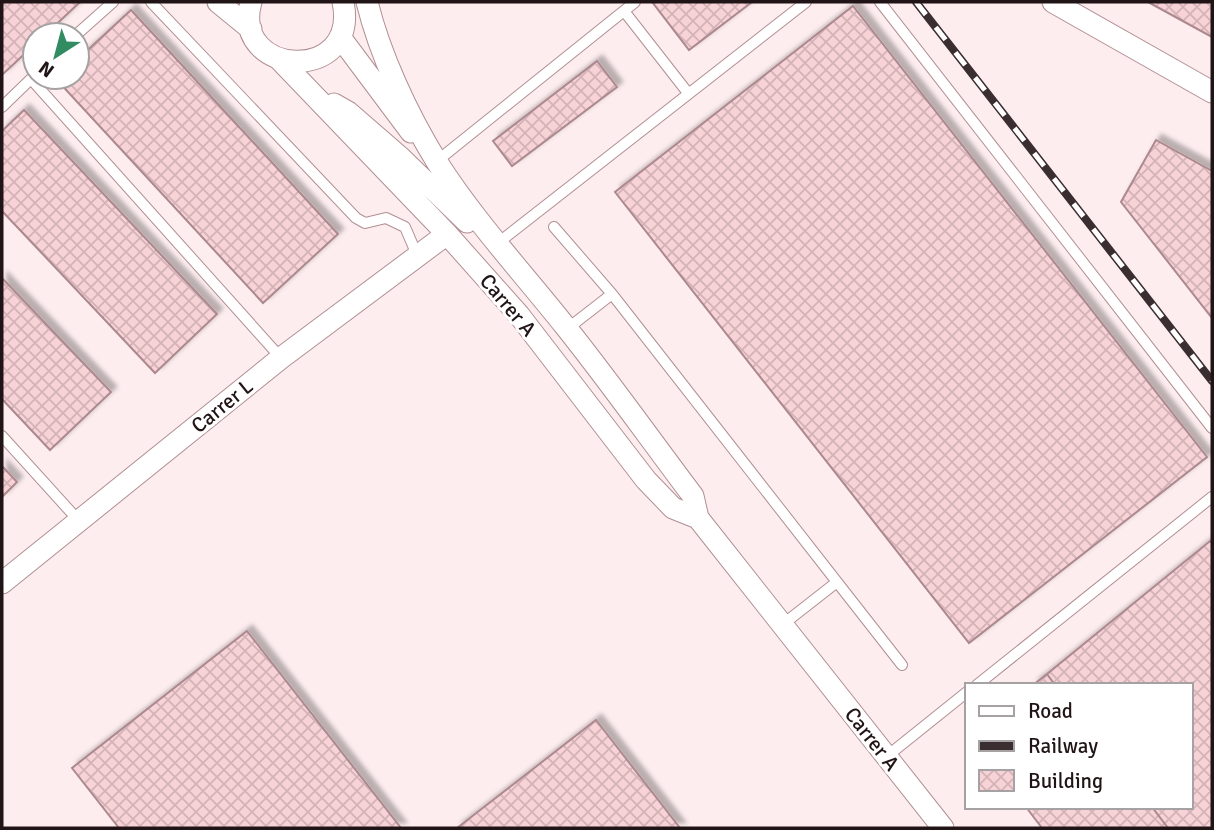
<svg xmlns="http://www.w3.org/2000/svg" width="1214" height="830" viewBox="0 0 1214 830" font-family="Signika,sans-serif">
  <defs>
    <pattern id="building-cross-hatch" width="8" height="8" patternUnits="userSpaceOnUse" patternTransform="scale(1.75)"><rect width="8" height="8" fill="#f7d2d6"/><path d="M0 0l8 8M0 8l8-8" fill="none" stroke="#d3b3b7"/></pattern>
    <filter id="shadow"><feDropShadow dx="5.5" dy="-5.5" stdDeviation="2" flood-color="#0004"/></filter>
  </defs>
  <rect width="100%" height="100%" fill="#fdedef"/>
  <path fill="url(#building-cross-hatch)" stroke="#ac898e" stroke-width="2" filter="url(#shadow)" d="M 2,2 L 80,2 L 45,35 L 35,35 L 35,44 L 2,75 Z
    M 654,2 L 752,2 L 689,50 L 653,3 Z
    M 1148,2 L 1212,2 L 1212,37 Z
    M 853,6 L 1207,457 L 969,643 L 615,192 Z
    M 131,10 L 338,234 L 263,303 L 56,79 L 58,77 L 77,77 L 77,60 Z
    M 597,61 L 617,87 L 512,166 L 493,141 Z
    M 24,110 L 217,314 L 155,373 L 2,211 L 2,131 Z
    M 1156,140 L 1212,171 L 1212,318 L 1121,202 Z
    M 2,278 L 111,392 L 50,450 L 2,399 Z
    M 2,466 L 17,482 L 2,497 Z
    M 1210,541 L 1212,543 L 1212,828 L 1168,828 L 1152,807 L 1191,807 L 1191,685 L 1055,685 L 1047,674 Z
    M 247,631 L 401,828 L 119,828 L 72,768 Z
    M 1047,674 L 1055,685 L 1033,685 Z
    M 596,720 L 680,828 L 457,828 Z
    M 1026,807 L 1152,807 L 1168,828 L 1042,828 Z"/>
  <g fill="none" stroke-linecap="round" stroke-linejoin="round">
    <g stroke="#b18f93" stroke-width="12">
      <path id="lane" d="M 151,2 L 356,218 L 365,223 L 386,218 L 405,227 L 417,255
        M 880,2 L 1212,428
        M 624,11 L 688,93
        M 76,35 L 113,2
        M 31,79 L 281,358
        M 2,107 L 35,75
        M 437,161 L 635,2
        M 554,227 L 612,294
        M 498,243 L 806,2
        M 567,329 L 612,294 L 837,582 L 782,625
        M 2,436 L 79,521
        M 837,582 L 902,665
        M 977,685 L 1212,497
        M 886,757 L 967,692"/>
    </g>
    <g stroke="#b18f93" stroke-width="23">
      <path id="street" d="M 218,2 L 251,29
        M 251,2 C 230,77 360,85 343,2
        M 367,2 C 380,55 408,115 437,162 C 474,220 522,272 565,326 C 609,381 650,439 693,496 L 698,518 L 943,828
        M 1053,2 L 1212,92
        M 340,37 L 411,132
        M 279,59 L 447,234 L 519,315 L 646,480 L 673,508 L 698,518
        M 334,104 L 348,112 L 401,158 L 467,222
        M 2,583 L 281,358 L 447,234"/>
    </g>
    <use href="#lane" stroke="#fff" stroke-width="10"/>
    <use href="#street" stroke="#fff" stroke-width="21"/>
    <g stroke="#3b2e30" stroke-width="8">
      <path id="rail" d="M 916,2 L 1212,381"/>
    </g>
    <use href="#rail" stroke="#fff" stroke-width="5" stroke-dasharray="16" stroke-linecap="butt"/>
  </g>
  <g text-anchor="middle" stroke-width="6" stroke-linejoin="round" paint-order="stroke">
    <g font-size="21" fill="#211416" stroke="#fff">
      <text transform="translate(508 305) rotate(50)" y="7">Carrer A</text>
      <text transform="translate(222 406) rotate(-39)" y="7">Carrer L</text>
      <text transform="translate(872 739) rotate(52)" y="7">Carrer A</text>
    </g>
  </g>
  <rect width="1214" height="830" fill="none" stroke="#211416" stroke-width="7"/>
  <rect x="965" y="683" width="228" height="126" fill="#ffffff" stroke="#a6a1a2" stroke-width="2"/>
  <rect x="979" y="706" width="35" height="10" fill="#ffffff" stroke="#a6a1a2" stroke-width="2"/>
  <text x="1028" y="718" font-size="21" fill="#211416">Road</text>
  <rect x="979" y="741" width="35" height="10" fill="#3b2e30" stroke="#a6a1a2" stroke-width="2"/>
  <text x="1028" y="753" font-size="21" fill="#211416">Railway</text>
  <rect x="979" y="770" width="35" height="21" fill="url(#building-cross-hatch)" stroke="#a6a1a2" stroke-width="2"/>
  <text x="1028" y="788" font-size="21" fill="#211416">Building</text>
  <g transform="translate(56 56) rotate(216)"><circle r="33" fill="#ffffff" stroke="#a6a1a2" stroke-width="2"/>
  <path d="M0-5L12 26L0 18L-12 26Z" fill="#318c62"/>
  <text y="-10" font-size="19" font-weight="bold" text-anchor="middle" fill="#211416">N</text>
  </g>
</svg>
